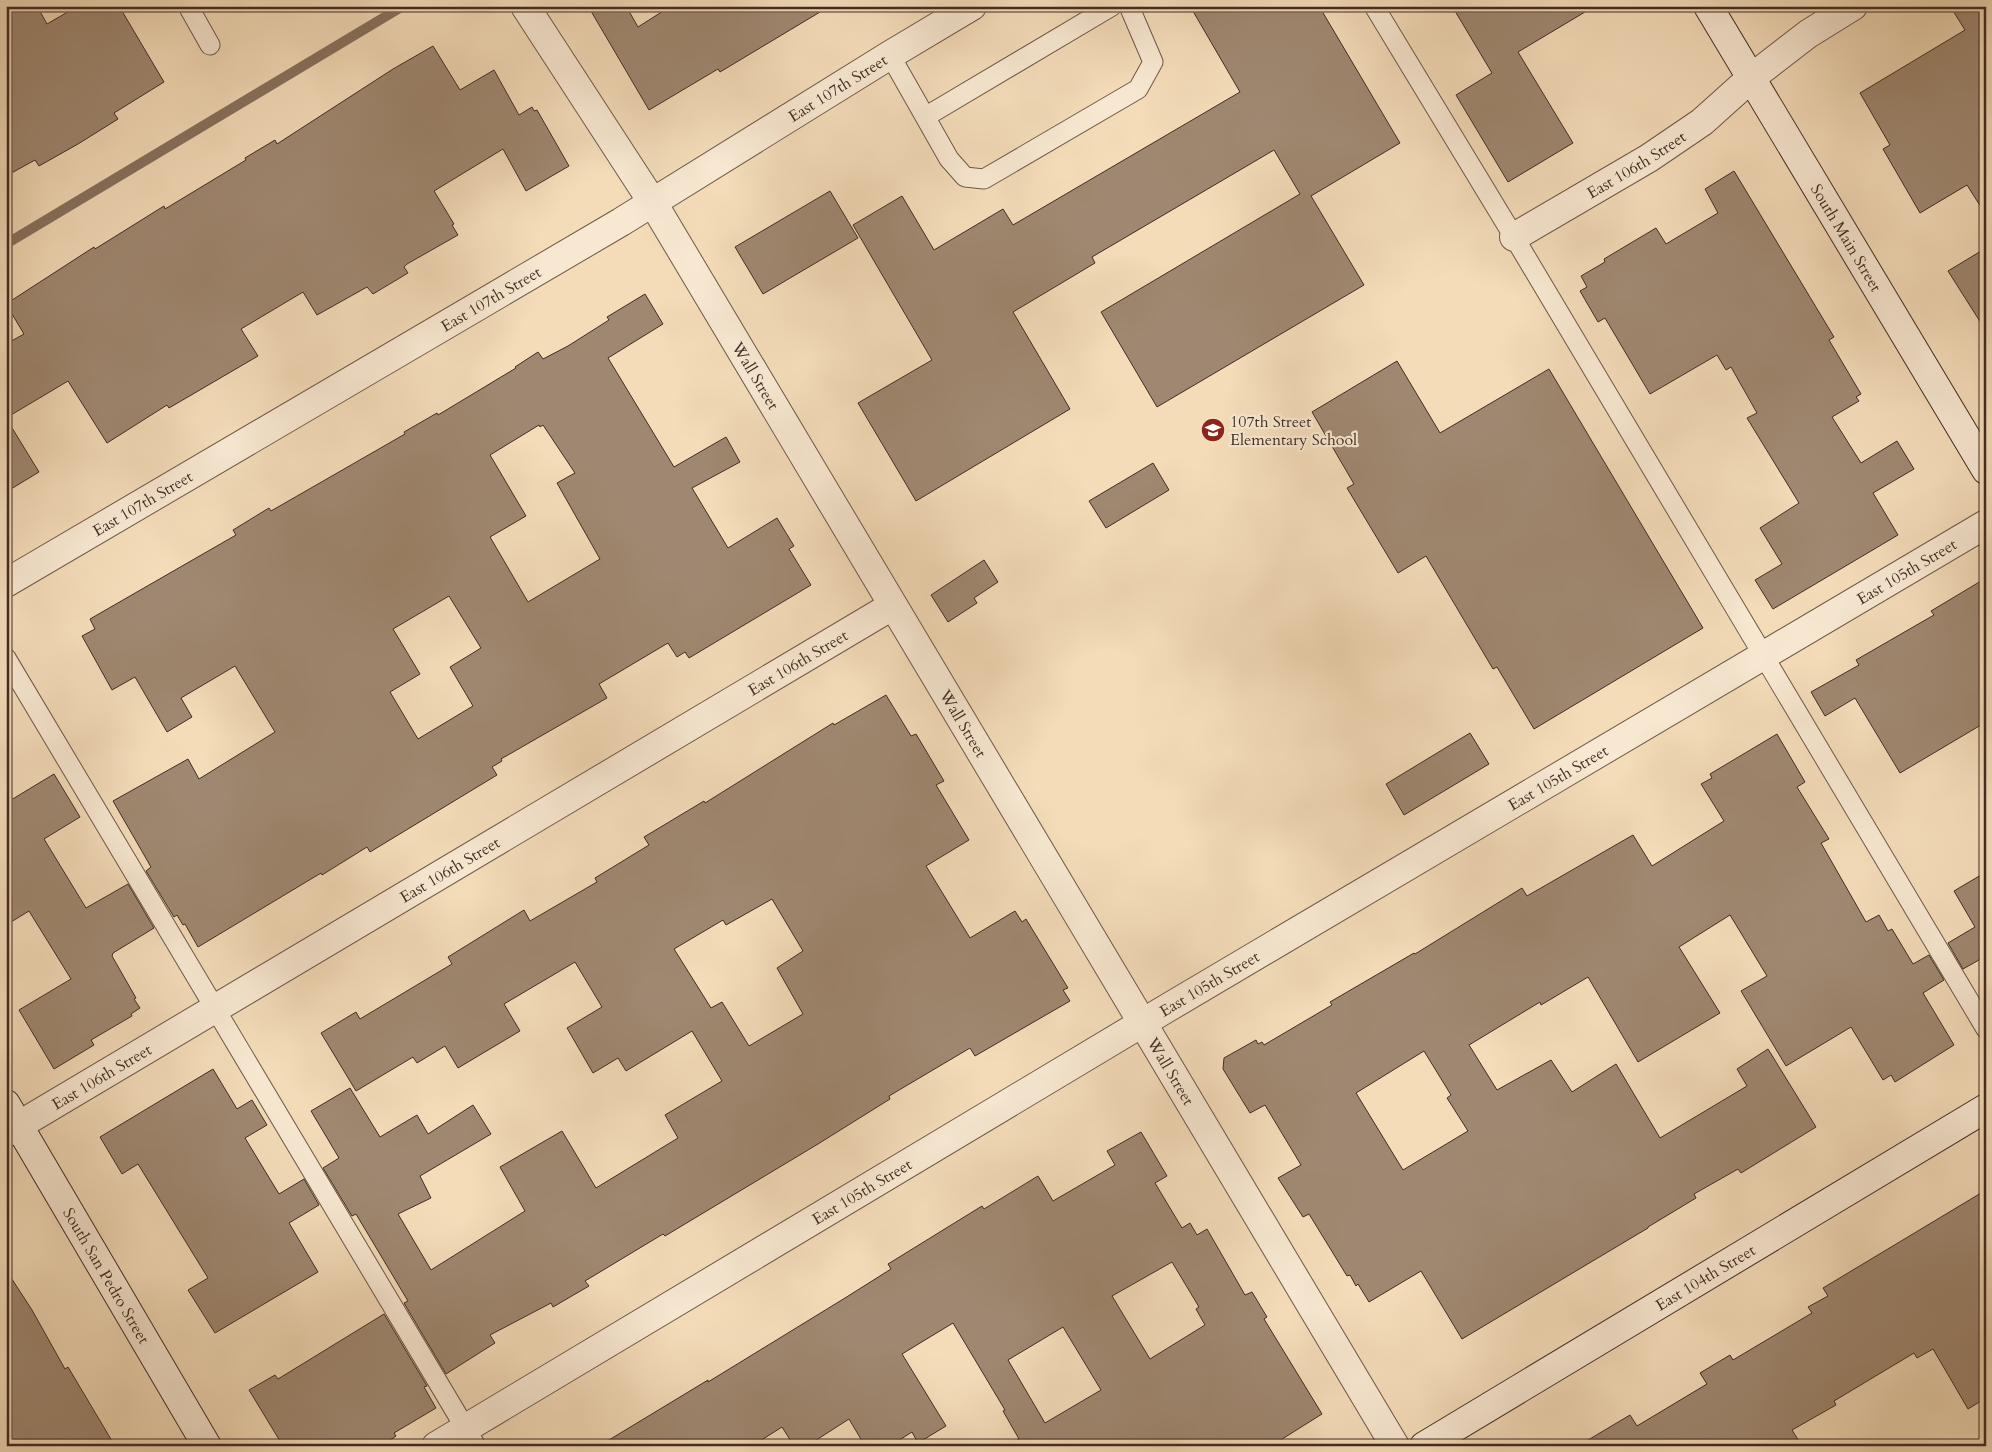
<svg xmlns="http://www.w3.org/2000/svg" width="1992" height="1452" viewBox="0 0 1992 1452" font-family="Cardo,serif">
  <rect width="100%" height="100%" fill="#f4dcb9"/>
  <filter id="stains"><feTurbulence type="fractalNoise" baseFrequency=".004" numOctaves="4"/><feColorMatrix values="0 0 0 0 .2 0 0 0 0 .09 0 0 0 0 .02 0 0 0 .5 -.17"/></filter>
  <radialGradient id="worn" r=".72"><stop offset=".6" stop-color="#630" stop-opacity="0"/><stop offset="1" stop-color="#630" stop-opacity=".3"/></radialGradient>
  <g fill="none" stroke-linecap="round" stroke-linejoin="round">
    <path stroke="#88725f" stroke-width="10" d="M 6,244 L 403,6"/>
  </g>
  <path fill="#9f8871" stroke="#422c24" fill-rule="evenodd" d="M 6,6 L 37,6 L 47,24 L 78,6 L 119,6 L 164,82 L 114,113 L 118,119 L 78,144 L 39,166 L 35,160 L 6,176 Z
    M 588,6 L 626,6 L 638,27 L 671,6 L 830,6 L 720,72 L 718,69 L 649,110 Z
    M 1190,6 L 1319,6 L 1400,143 L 1311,196 L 1364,285 L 1157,407 L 1101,312 L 1300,194 L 1274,150 L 1092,257 L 1095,263 L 1013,312 L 1070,409 L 916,501 L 858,403 L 932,360 L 853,225 L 902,196 L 934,250 L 1003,209 L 1013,225 L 1240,92 Z
    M 1452,6 L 1595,6 L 1518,52 L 1573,143 L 1508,182 L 1456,95 L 1492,73 Z
    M 1950,6 L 1986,6 L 1986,215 L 1967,185 L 1920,213 L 1883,149 L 1890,145 L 1860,93 L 1965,30 Z
    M 433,46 L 460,90 L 494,70 L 519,115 L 532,107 L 534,111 L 537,110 L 569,166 L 526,191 L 503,149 L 434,191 L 454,224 L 452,225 L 458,235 L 407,264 L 404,267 L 408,273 L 373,294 L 367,287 L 317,315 L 303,292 L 241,329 L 258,356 L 169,408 L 167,405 L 107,443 L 68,381 L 6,418 L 39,472 L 6,492 L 6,344 L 24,334 L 6,304 L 94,247 L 95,249 L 164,206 L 165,209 L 246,160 L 245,158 L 275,140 L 277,144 L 393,69 Z
    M 1734,171 L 1834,337 L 1829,340 L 1861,394 L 1856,397 L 1859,401 L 1832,417 L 1861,463 L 1897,441 L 1914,469 L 1873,493 L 1898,535 L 1773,609 L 1755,580 L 1782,564 L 1760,528 L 1799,503 L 1747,418 L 1757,413 L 1731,367 L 1726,370 L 1717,355 L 1650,394 L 1605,318 L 1598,322 L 1580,291 L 1587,287 L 1581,276 L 1605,262 L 1604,259 L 1656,228 L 1666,244 L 1718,213 L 1705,189 Z
    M 830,191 L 858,238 L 763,294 L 735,247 Z
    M 1986,248 L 1986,331 L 1948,271 Z
    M 645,294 L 663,324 L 608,358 L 674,467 L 726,437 L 740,462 L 692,488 L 728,548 L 777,518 L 794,546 L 789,549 L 811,585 L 689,658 L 685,652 L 677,657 L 668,643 L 599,684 L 607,698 L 501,759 L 502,761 L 492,767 L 497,775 L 370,852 L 367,847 L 322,875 L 321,873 L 198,947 L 185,924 L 183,925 L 177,915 L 174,917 L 146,871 L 151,867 L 113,801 L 188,759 L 199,779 L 275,732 L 235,666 L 181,698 L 192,717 L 167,732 L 135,677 L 112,690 L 82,636 L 95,629 L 90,619 L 236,535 L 233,530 L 269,508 L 271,511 L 405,434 L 404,432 L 437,413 L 438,415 L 516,368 L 515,367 L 538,352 L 543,359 L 568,346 L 609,320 L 607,317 ZM 539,425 L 540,427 L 543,425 L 575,473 L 557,483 L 600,559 L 528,602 L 490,537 L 526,516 L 490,455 ZM 449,596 L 481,648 L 450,667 L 473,706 L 418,739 L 390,692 L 420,674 L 393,629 Z
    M 1397,361 L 1440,433 L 1549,369 L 1703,628 L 1534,729 L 1497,667 L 1493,669 L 1426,556 L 1398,573 L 1347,488 L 1354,484 L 1312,412 Z
    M 1153,463 L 1169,490 L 1106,528 L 1089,501 Z
    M 984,560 L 998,582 L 974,598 L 977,603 L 948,622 L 931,595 Z
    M 1986,578 L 1986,722 L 1900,773 L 1855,698 L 1825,716 L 1811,692 L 1859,665 L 1856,660 L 1934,615 L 1931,611 Z
    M 886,695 L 911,736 L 916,734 L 944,781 L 936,785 L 969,840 L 926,866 L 970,938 L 1015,911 L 1022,922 L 1026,919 L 1068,988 L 1063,990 L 1070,1001 L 975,1056 L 970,1048 L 889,1096 L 890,1099 L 818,1144 L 665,1236 L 663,1234 L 585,1281 L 589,1286 L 553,1307 L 551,1303 L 490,1335 L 495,1343 L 446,1374 L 404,1303 L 408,1301 L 356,1214 L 352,1216 L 323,1168 L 339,1158 L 311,1111 L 350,1088 L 380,1137 L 417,1115 L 428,1134 L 473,1105 L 491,1134 L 420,1176 L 431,1198 L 398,1214 L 431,1270 L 525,1211 L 500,1167 L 562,1131 L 596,1188 L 678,1138 L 665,1115 L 722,1081 L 692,1031 L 626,1071 L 618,1058 L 593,1073 L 567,1028 L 602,1007 L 575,962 L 504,1004 L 520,1031 L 458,1068 L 445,1046 L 417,1063 L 413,1057 L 356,1091 L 321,1033 L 356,1012 L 360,1019 L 452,964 L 448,957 L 524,910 L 530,921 L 597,882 L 595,878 L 649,845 L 644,837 L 704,801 L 705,803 L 833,723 L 834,725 ZM 772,899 L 803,951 L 777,968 L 803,1014 L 749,1046 L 722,1002 L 711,1008 L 674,949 L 723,920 L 726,925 Z
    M 1470,733 L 1489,764 L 1404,815 L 1386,784 Z
    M 1777,734 L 1805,782 L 1797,787 L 1829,839 L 1821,843 L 1866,922 L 1879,915 L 1888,931 L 1892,929 L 1913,964 L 1929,955 L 1944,980 L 1923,993 L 1954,1045 L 1895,1082 L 1891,1075 L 1883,1080 L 1851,1027 L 1786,1066 L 1741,991 L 1767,976 L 1730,915 L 1679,947 L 1720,1013 L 1638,1062 L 1588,977 L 1541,1005 L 1540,1002 L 1469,1045 L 1497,1090 L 1551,1060 L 1572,1092 L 1616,1064 L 1660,1138 L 1747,1086 L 1737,1069 L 1768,1049 L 1816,1127 L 1741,1173 L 1738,1169 L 1694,1194 L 1696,1198 L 1648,1227 L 1648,1228 L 1462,1339 L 1421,1271 L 1369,1302 L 1358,1284 L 1356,1286 L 1350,1275 L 1347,1276 L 1309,1214 L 1303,1217 L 1278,1178 L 1301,1165 L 1265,1105 L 1250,1113 L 1223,1069 L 1224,1058 L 1256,1040 L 1258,1044 L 1262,1042 L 1264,1045 L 1332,1005 L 1330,1002 L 1414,953 L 1415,954 L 1522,888 L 1527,896 L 1633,835 L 1652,866 L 1724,821 L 1701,784 L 1712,778 L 1710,774 ZM 1424,1051 L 1451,1095 L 1447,1098 L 1468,1131 L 1403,1170 L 1356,1093 Z
    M 54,774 L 80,817 L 44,839 L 86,908 L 128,884 L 154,928 L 113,953 L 112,956 L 136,998 L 134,999 L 140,1008 L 131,1014 L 132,1016 L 91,1040 L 94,1045 L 54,1069 L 19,1010 L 71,979 L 29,911 L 6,925 L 6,803 Z
    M 1986,872 L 1986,956 L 1963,969 L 1948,943 L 1975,927 L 1954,891 Z
    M 213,1069 L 237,1109 L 252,1100 L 267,1125 L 245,1138 L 279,1194 L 304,1179 L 319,1205 L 289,1223 L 318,1272 L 215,1333 L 188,1290 L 208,1278 L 138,1164 L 122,1174 L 100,1137 Z
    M 1141,1132 L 1167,1176 L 1155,1183 L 1182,1228 L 1190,1223 L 1197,1235 L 1207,1229 L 1245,1295 L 1252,1292 L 1267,1317 L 1264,1319 L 1322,1414 L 1271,1446 L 1007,1446 L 1019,1439 L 1003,1411 L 1005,1410 L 953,1323 L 902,1354 L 946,1426 L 918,1443 L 912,1432 L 890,1446 L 865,1446 L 849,1419 L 807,1446 L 794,1446 L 782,1427 L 752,1446 L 599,1446 L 708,1380 L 708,1382 L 845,1298 L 891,1269 L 888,1264 L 982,1206 L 984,1209 L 1038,1176 L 1053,1201 L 1115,1165 L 1107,1151 ZM 1172,1262 L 1199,1307 L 1196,1309 L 1205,1325 L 1150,1359 L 1112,1296 ZM 1063,1327 L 1101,1390 L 1045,1423 L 1008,1360 Z
    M 1986,1190 L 1986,1398 L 1968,1409 L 1933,1349 L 1917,1358 L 1914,1353 L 1834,1401 L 1836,1405 L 1792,1430 L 1802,1446 L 1578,1446 L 1630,1415 L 1637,1426 L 1707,1384 L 1700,1373 L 1730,1355 L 1733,1360 L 1812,1313 L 1808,1307 L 1828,1296 L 1823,1288 Z
    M 6,1270 L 32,1310 L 65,1369 L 68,1367 L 115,1446 L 6,1446 Z
    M 384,1314 L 427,1386 L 424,1387 L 436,1408 L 394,1433 L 396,1436 L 382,1446 L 283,1446 L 249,1390 L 275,1375 L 278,1379 Z"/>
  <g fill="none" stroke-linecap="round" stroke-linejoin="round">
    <g stroke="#6e5849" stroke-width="21">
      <path id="lane" d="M 188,6 L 210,45
        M 1374,6 L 1514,237 L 1986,1029
        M 890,55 L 949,159 L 965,177 L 984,179 L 1138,89 L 1153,62 L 1129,6
        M 925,117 L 1112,6
        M 6,658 L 476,1446"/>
    </g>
    <g stroke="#6e5849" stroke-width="30">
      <g id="street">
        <path id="s1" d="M 525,6 L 653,203 L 1395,1446"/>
        <path id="s2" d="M 1514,237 L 1649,158 L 1702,122 L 1751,78 L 1808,34 L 1853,6"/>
        <path id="s3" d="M 6,583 L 621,222 L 890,55 L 972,6"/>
        <path id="s4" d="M 6,1133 L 892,606"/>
        <path id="s5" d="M 436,1446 L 1169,1007 L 1986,524"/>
      </g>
    </g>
    <g stroke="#422c24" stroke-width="30">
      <g id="secondary">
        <path id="s6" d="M 1708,6 L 1986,470"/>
        <path id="s7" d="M 6,1104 L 207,1446"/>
        <path id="s8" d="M 1424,1446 L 1986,1108"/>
      </g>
    </g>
    <use href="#lane" stroke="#f8e8d2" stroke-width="19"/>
    <use href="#street" stroke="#f8e8d2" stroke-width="28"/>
    <use href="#secondary" stroke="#f8e8d2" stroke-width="28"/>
  </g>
  <defs>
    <g id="school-disc" transform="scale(1.25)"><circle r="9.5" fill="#8f2418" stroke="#f8e8d2"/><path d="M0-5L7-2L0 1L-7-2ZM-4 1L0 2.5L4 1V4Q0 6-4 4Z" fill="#fff"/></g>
  </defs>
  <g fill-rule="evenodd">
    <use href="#school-disc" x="1213" y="430"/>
  </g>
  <g text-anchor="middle" stroke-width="4.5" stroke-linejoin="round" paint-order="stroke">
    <g font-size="16" fill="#422c24" stroke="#f8e8d2">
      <text dy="6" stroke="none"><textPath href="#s3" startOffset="968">East 107th Street</textPath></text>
      <text dy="6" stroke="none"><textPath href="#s2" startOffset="142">East 106th Street</textPath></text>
      <text dy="6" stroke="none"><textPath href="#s6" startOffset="270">South Main Street</textPath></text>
      <text dy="6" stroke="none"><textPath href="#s3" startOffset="562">East 107th Street</textPath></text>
      <text dy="6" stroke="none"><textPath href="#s1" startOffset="436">Wall Street</textPath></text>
      <text dy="6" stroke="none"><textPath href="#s3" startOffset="158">East 107th Street</textPath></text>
      <text dy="6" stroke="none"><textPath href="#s5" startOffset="1711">East 105th Street</textPath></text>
      <text dy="6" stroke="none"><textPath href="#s4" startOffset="921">East 106th Street</textPath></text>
      <text dy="6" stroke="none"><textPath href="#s1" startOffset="841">Wall Street</textPath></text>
      <text dy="6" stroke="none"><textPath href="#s5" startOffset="1306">East 105th Street</textPath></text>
      <text dy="6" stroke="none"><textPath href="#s4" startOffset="516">East 106th Street</textPath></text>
      <text dy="6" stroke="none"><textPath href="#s5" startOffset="901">East 105th Street</textPath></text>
      <text dy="6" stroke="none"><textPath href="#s1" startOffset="1246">Wall Street</textPath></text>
      <text dy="6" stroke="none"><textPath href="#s4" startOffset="111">East 106th Street</textPath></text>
      <text dy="6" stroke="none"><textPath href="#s5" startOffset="496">East 105th Street</textPath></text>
      <text dy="6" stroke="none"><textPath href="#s7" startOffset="199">South San Pedro Street</textPath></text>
      <text dy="6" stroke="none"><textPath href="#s8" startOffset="328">East 104th Street</textPath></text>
    </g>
    <g font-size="16" fill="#422c24" stroke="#f8e8d2" text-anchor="start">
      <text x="1230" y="427">107th Street<tspan x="1230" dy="18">Elementary School</tspan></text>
    </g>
  </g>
  <rect width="1992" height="1452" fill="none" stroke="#f4dcb9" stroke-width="25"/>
  <rect x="8" y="8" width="1977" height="1437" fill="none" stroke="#422c24" stroke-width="2.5"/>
  <rect x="12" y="12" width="1967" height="1427" fill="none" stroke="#422c24"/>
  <rect width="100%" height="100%" filter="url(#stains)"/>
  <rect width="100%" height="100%" fill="url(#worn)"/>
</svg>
